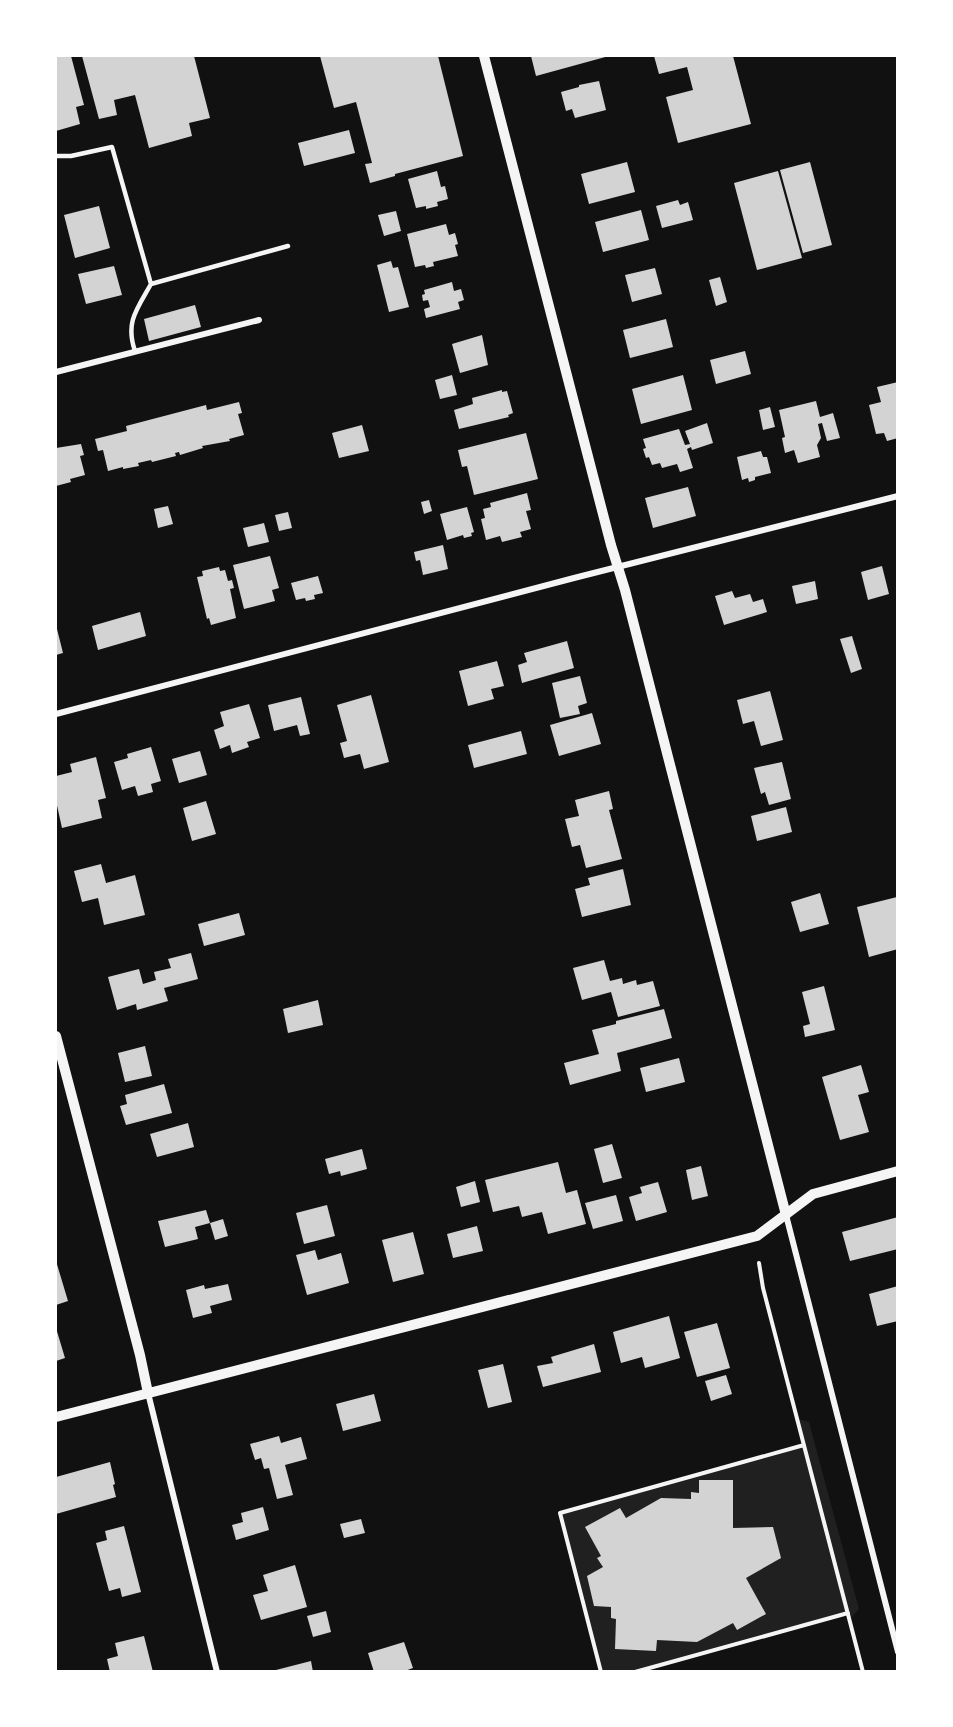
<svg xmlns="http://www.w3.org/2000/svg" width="953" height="1727" viewBox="0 0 953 1727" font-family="'Sofia Sans Condensed',sans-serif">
  <rect width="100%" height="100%" fill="#111"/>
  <path fill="#202020" d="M 797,1419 L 809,1422 L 859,1609 L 850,1619 L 848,1614 L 635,1671 L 601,1671 L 560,1513 L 804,1445 Z"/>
  <path fill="#d3d3d3" d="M 56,56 L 71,56 L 84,105 L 76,107 L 80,124 L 56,131 Z
    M 82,56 L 194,56 L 210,118 L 189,123 L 192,136 L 149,148 L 135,95 L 114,100 L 117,115 L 99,119 Z
    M 320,56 L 438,56 L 463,156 L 395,174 L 395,176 L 370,183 L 365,164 L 372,163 L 356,102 L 334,108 Z
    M 531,56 L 609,56 L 536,76 Z
    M 654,56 L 733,56 L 751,124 L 678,143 L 666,97 L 693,90 L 687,67 L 659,74 Z
    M 599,81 L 606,110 L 575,118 L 572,109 L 566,111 L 561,92 L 579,87 L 579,85 Z
    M 349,130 L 355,153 L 304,166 L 298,143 Z
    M 627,162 L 635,192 L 589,204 L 581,174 Z
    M 810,162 L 832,245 L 803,253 L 780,170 Z
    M 437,171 L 441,187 L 445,186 L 448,199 L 437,202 L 438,206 L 426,209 L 426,206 L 416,208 L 408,179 Z
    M 778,171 L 802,258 L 757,270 L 734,183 Z
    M 678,200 L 680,205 L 688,202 L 693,220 L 662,228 L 656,206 Z
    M 99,206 L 110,248 L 75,258 L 64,215 Z
    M 641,210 L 649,240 L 603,252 L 595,222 Z
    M 396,211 L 401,231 L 384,236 L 378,215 Z
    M 446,224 L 449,235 L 455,233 L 458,244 L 455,245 L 458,256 L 433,262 L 434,266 L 426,268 L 425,265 L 415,267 L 407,234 Z
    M 391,261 L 393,268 L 398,267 L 409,307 L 389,312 L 377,265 Z
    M 114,266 L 122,295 L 86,304 L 78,274 Z
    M 655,268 L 662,294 L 632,302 L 625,275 Z
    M 720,277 L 727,302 L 716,306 L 709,280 Z
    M 452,282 L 454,291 L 461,289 L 464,300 L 458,302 L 460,309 L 426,318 L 424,309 L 430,307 L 428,300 L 423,301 L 422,295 L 425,294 L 424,290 Z
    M 195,305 L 201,327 L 149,341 L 144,319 Z
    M 666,319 L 673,347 L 630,358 L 623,330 Z
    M 482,335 L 488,365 L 460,373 L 452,344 Z
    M 745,351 L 751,374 L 716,384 L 710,360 Z
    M 452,375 L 457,395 L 440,399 L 435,380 Z
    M 683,375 L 692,410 L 641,424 L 632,389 Z
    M 898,382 L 898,438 L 887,441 L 884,433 L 876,434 L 869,405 L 881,402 L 877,387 Z
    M 502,390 L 502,392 L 507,391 L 513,413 L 508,415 L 509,417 L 459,429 L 454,410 L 473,404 L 472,398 Z
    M 816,401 L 820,417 L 833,413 L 840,438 L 827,441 L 822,423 L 818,424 L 821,438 L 817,445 L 820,457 L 798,463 L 794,450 L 785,453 L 782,438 L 785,437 L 779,410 Z
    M 239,402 L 242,413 L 238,414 L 244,435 L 229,439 L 230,441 L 202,446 L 203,448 L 180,455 L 179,452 L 175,453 L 176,456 L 152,462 L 151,460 L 138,463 L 139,466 L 123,469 L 123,467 L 108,471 L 103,450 L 98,451 L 95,439 L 127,431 L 126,426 L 206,405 L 207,410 Z
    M 770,407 L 775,427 L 763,430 L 759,410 Z
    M 707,423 L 713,443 L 692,450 L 691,447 L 687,449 L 693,468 L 680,472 L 677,464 L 662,468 L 660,463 L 652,465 L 649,457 L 646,458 L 643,449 L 646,448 L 643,439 L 679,429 L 685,445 L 690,444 L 685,431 Z
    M 362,425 L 369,451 L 339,458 L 332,433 Z
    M 526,433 L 538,479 L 474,495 L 467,466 L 462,467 L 458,450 Z
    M 81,444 L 84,455 L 80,456 L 85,475 L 70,479 L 71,482 L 56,486 L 56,448 Z
    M 761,451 L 763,457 L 767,457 L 771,473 L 755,477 L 755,480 L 749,482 L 748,478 L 742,480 L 737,457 Z
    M 688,487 L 696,516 L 653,528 L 645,498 Z
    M 527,493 L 531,510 L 526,511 L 531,529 L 520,532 L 522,537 L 502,542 L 500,536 L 486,540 L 481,519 L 485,518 L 483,509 L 491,507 L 490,503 Z
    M 429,500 L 432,511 L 424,514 L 421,502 Z
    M 168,506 L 173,524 L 158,528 L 154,509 Z
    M 467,507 L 474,532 L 471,533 L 472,536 L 464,538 L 463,535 L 447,540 L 440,514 Z
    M 288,512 L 292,528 L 279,531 L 275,515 Z
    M 264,523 L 269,542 L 248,547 L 243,528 Z
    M 443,545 L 448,569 L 423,575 L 420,560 L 416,561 L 414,552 Z
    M 270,556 L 279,588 L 272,590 L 275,601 L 244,609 L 233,565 Z
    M 882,566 L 889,594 L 868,600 L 861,572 Z
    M 219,567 L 220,571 L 225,570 L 228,581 L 232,580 L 234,588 L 230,589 L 236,618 L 211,625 L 209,618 L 207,619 L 197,577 L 203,576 L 202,571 Z
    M 318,576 L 323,593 L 314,595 L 315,599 L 306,601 L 305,598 L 296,600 L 291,583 Z
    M 815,581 L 818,599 L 796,604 L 792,586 Z
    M 732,591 L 735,598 L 750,594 L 753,602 L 763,599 L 767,612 L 724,625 L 715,596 Z
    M 140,612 L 146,636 L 98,650 L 92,626 Z
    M 56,625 L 63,653 L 56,655 Z
    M 852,636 L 862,669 L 851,673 L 840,639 Z
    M 567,641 L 574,668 L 522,683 L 518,665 L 527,662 L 524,653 Z
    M 497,661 L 504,686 L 491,689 L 494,699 L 468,706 L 459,671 Z
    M 580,676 L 587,703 L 578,706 L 580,714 L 560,718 L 552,683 Z
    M 770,691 L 783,740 L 761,746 L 754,721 L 743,724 L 737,700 Z
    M 371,695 L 389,762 L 364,769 L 360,754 L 344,758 L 340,743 L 347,741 L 337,705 Z
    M 301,697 L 310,734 L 300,736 L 297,725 L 274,731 L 268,705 Z
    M 249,704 L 260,738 L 247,742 L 249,747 L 232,753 L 230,745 L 220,749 L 214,730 L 224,726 L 220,712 Z
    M 592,713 L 601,744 L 559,756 L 550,725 Z
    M 521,731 L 527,754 L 474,768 L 468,745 Z
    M 151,747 L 161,781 L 151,784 L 153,792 L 138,796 L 135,786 L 122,790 L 114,762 L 128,758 L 127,754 Z
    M 200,751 L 207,775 L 179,783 L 172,759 Z
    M 96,757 L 106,798 L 98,800 L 102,818 L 62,828 L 56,801 L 56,776 L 72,772 L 70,764 Z
    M 782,762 L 791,799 L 769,805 L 765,792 L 761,794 L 754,768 Z
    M 609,791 L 613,809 L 609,810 L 622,859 L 586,868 L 580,845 L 572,847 L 565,819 L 579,816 L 575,800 Z
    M 206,801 L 216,834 L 192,841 L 183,808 Z
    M 786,807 L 792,832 L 757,841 L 751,816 Z
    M 101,864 L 106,883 L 135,875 L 145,915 L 104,925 L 98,898 L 82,902 L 74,871 Z
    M 623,869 L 631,905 L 582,917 L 575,889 L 590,885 L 588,878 Z
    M 820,893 L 829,924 L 800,932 L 791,902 Z
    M 897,897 L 898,949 L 869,957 L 857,907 Z
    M 239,913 L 245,935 L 204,946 L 198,924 Z
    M 191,953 L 198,979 L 164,988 L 168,1001 L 137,1010 L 136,1004 L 117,1010 L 108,977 L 139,969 L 143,984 L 156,980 L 154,972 L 171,968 L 168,959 Z
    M 604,960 L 610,981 L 622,978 L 623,984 L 636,980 L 637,985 L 653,981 L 660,1006 L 618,1017 L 611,992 L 582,1000 L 573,968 Z
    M 824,986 L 835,1030 L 805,1037 L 803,1026 L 810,1024 L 802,992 Z
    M 318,1000 L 323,1025 L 288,1033 L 283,1009 Z
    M 664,1009 L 672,1038 L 617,1053 L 621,1071 L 570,1085 L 564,1063 L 599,1054 L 592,1030 L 616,1024 L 616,1021 Z
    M 145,1046 L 152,1076 L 125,1082 L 118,1053 Z
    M 679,1058 L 685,1082 L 646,1092 L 640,1068 Z
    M 861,1065 L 869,1092 L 858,1095 L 869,1132 L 840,1140 L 822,1077 Z
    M 164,1084 L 172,1113 L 126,1125 L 120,1106 L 127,1104 L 125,1095 Z
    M 188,1123 L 194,1147 L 157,1157 L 150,1134 Z
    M 612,1144 L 622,1178 L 603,1183 L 594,1149 Z
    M 362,1149 L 367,1169 L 341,1176 L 340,1171 L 329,1174 L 325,1159 Z
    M 558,1162 L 566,1193 L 577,1190 L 586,1224 L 548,1234 L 542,1212 L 522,1217 L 519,1206 L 493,1212 L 485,1180 Z
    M 701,1166 L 708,1196 L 692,1200 L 686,1170 Z
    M 475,1181 L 480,1202 L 461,1207 L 456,1187 Z
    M 658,1182 L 667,1212 L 636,1221 L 629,1197 L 642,1193 L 640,1187 Z
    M 616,1195 L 623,1221 L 593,1229 L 585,1203 Z
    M 327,1205 L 335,1236 L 304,1244 L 296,1213 Z
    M 206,1210 L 210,1223 L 195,1227 L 198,1239 L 165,1247 L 158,1221 Z
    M 898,1217 L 898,1249 L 850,1261 L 842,1232 Z
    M 223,1219 L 228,1236 L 215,1240 L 210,1223 Z
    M 477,1226 L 483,1251 L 453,1258 L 447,1234 Z
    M 413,1232 L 424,1274 L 393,1282 L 382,1240 Z
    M 315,1250 L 318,1260 L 341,1253 L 349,1283 L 307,1295 L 296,1255 Z
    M 56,1261 L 68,1301 L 56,1305 Z
    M 228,1284 L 232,1300 L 210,1306 L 212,1313 L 193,1318 L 186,1290 L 204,1285 L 205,1289 Z
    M 898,1286 L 898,1321 L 877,1326 L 869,1294 Z
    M 669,1316 L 680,1358 L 645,1368 L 642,1357 L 621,1363 L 613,1332 Z
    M 717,1323 L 730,1368 L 697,1377 L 684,1332 Z
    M 56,1328 L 65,1358 L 56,1361 Z
    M 594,1344 L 601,1372 L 543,1387 L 537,1366 L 553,1363 L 551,1357 Z
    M 503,1364 L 512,1402 L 488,1408 L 478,1370 Z
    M 726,1375 L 732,1394 L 711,1401 L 705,1381 Z
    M 374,1394 L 381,1421 L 343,1431 L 336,1404 Z
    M 279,1436 L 281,1443 L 301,1437 L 307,1459 L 285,1465 L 293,1495 L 277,1499 L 269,1468 L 264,1469 L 261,1458 L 255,1460 L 250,1444 Z
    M 110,1462 L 115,1484 L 113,1485 L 116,1497 L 56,1514 L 56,1477 Z
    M 699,1480 L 733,1480 L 733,1528 L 773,1527 L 781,1558 L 746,1578 L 766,1614 L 737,1630 L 733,1623 L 697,1642 L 657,1640 L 656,1651 L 615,1649 L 616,1619 L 611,1618 L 611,1607 L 594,1606 L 587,1576 L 603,1567 L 597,1558 L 601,1556 L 585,1527 L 620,1508 L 626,1518 L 661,1498 L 691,1499 L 691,1492 L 699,1493 Z
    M 263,1507 L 269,1530 L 236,1540 L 232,1525 L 243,1522 L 241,1513 Z
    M 361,1519 L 365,1533 L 344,1538 L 340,1524 Z
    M 124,1526 L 141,1592 L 122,1597 L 120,1588 L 109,1591 L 96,1543 L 107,1540 L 105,1531 Z
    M 295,1565 L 307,1607 L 261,1620 L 253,1595 L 268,1591 L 263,1575 Z
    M 326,1611 L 331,1632 L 313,1637 L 307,1616 Z
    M 144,1636 L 153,1672 L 110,1672 L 107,1659 L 118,1656 L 115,1643 Z
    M 404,1642 L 413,1668 L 402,1672 L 374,1672 L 368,1653 Z
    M 311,1661 L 313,1672 L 272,1672 L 272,1671 Z"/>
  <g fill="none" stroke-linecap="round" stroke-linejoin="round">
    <path stroke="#f5f5f5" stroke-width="4" d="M 759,1263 L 763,1288 L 863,1672
      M 601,1672 L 560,1513 L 804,1445
      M 635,1672 L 848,1613"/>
    <path stroke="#f5f5f5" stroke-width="4.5" d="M 56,156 L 71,156 L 112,147 L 151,284 C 137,309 125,322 135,351
      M 151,284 L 288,246"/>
    <path stroke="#f5f5f5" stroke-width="6" d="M 56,372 L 259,320
      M 56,714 L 574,578 L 898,496
      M 786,1215 L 898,1652
      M 148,1393 L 217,1672"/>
    <path stroke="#f5f5f5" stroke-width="10" d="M 484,56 L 611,545 L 625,590 L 786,1215
      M 56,1036 L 140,1355 L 148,1393
      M 56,1417 L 757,1236 L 813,1194 L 898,1171"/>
  </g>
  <rect width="953" height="1727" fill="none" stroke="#ffffff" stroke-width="114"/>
</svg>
